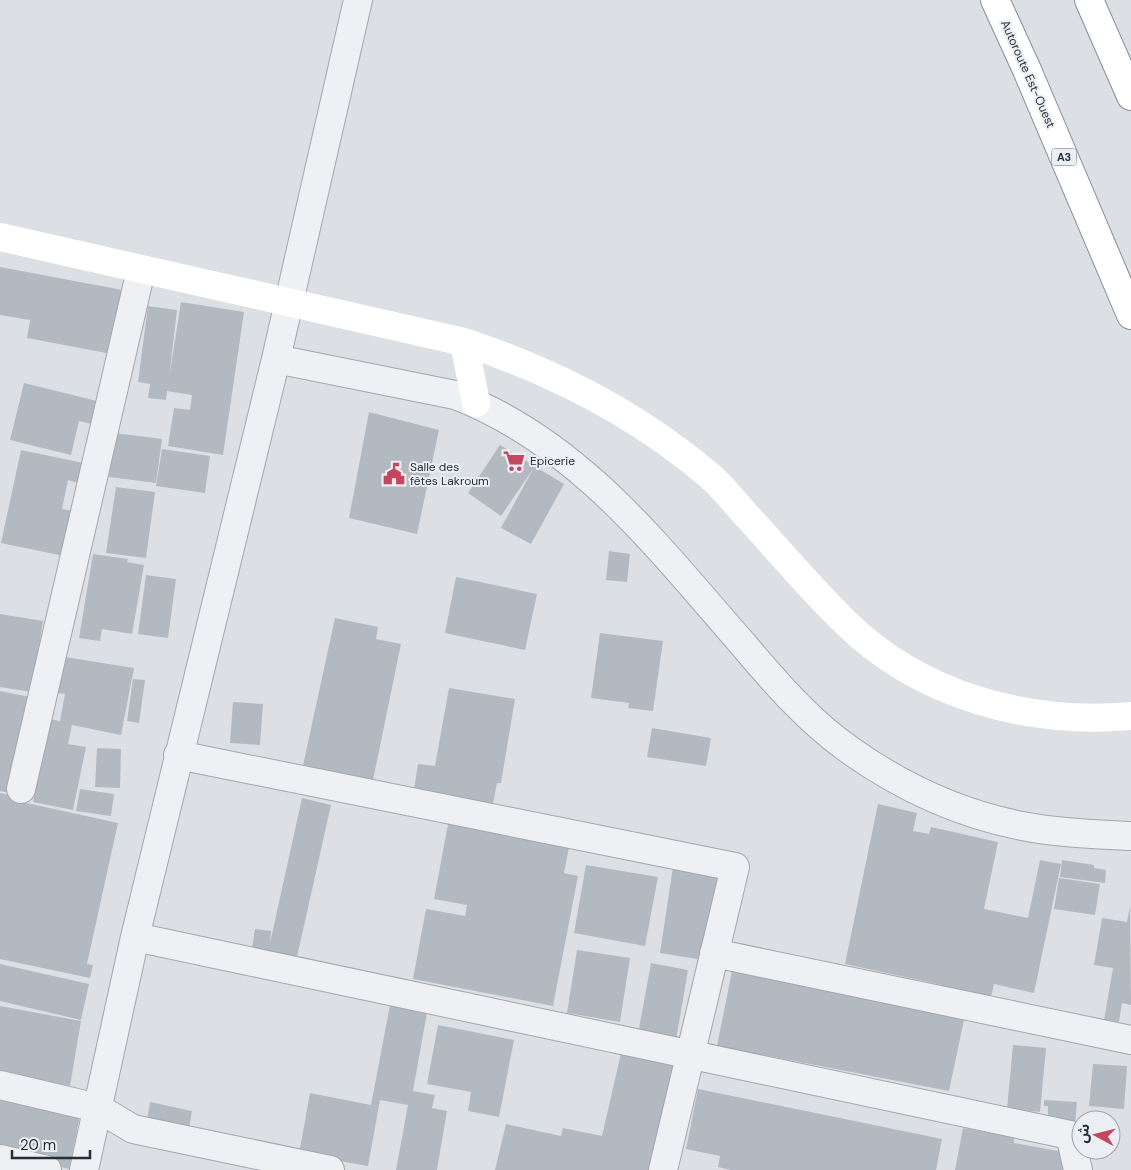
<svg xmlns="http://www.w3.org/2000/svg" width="1131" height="1170" viewBox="0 0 1131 1170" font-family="'DM Sans','Noto Sans Arabic',sans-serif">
  <rect width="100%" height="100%" fill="#dce0e5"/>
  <path fill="#b3b9c1" d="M 0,267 L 128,291 L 117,355 L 27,338 L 30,320 L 0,315 Z
    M 181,302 L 244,312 L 223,455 L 168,446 L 174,408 L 190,410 L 192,395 L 167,391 L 166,400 L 148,398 L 150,384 L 138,382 L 148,306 L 177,310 L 169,378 Z
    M 24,383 L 101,402 L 95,425 L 79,421 L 71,455 L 10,440 Z
    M 369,412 L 439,430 L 417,534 L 349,518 Z
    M 115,433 L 162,439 L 156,483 L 109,477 Z
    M 500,445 L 564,484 L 531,544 L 501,528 L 533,469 L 501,516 L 468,493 Z
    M 162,449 L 210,456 L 205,493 L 156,486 Z
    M 21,450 L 83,463 L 78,483 L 68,480 L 62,509 L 74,511 L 64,556 L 1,543 Z
    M 116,487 L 155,492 L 146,558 L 106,553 Z
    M 609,551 L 630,554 L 627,582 L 606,580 Z
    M 93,554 L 128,559 L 127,562 L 144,565 L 132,634 L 102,629 L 100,641 L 79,638 Z
    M 146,575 L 176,579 L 168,638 L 138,634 Z
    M 456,577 L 537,594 L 525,650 L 445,633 Z
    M 0,614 L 43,621 L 32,692 L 0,687 Z
    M 335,618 L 378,627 L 376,639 L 401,644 L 372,785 L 302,770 Z
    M 600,633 L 663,641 L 653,711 L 628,708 L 629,703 L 591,698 Z
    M 65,657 L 134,668 L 121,735 L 72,725 L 68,744 L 86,747 L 73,810 L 33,802 L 49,719 L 60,721 L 65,694 L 58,693 Z
    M 133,679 L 145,680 L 139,723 L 127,721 Z
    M 449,688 L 515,699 L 501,783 L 497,783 L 492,809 L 413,795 L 418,764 L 435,766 Z
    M 0,691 L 35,698 L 15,794 L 0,791 Z
    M 233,702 L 263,704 L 260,745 L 230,743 Z
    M 652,728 L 711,738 L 706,766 L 647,757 Z
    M 97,748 L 121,749 L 120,788 L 95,787 Z
    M 80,789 L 114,794 L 111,816 L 76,811 Z
    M 0,793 L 14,796 L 13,800 L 118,823 L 87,964 L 93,965 L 90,978 L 0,959 Z
    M 302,798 L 331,805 L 297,957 L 252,948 L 255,929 L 271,931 L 270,943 Z
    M 878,804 L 917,813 L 913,831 L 929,834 L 931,827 L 998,842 L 984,909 L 1028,918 L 1040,860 L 1061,864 L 1034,993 L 994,984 L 990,1002 L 940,992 L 942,985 L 845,964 Z
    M 449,819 L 570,842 L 564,873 L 578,876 L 553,1006 L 413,979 L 426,909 L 465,916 L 467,905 L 434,899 Z
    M 1062,860 L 1094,865 L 1094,868 L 1106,870 L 1105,883 L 1060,877 Z
    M 586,865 L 658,877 L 645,946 L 574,933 Z
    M 673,867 L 718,875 L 704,960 L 660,953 Z
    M 1059,878 L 1100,884 L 1095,915 L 1054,909 Z
    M 1130,906 L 1131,1005 L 1122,1003 L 1119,1022 L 1104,1020 L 1113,968 L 1094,965 L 1102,918 L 1127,922 Z
    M 577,950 L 630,958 L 620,1022 L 567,1013 Z
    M 651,963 L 688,970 L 676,1040 L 638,1034 Z
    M 0,964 L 89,984 L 81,1020 L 0,1001 Z
    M 733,966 L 965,1015 L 949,1091 L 717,1046 Z
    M 391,1000 L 428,1007 L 413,1091 L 435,1095 L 432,1108 L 447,1111 L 437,1170 L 396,1170 L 408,1105 L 380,1100 L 368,1166 L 299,1154 L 310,1093 L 371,1105 Z
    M 0,1006 L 81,1021 L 70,1086 L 0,1073 Z
    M 438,1025 L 514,1040 L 499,1117 L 468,1111 L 471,1092 L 427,1084 Z
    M 1013,1045 L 1046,1048 L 1040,1112 L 1007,1109 Z
    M 621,1053 L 675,1065 L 652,1170 L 495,1170 L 506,1124 L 561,1136 L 563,1128 L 602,1136 Z
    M 1093,1064 L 1127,1066 L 1124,1109 L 1089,1106 Z
    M 698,1089 L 942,1139 L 936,1170 L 731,1170 L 718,1167 L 720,1156 L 686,1149 Z
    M 0,1094 L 81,1111 L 69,1169 L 0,1152 Z
    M 1044,1100 L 1077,1102 L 1075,1125 L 1048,1124 L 1048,1106 L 1044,1106 Z
    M 150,1102 L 192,1111 L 189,1128 L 147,1120 Z
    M 963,1128 L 1014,1137 L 1014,1143 L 1069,1153 L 1066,1170 L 955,1170 Z"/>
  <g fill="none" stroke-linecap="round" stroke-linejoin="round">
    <g stroke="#a2a7ae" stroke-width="30">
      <path id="street" d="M 276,359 L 455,395 C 578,442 657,546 741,642 C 774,681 808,721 851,751 C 902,787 961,814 1022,826 C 1058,833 1095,834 1131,836
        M 178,755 L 735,867 L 663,1170
        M 21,789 L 141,270
        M 135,937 L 1070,1135 L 1078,1170
        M 714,953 L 1131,1040
        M 0,1085 L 98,1108 L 133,1129 L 330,1170
        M 0,1159 L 47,1170
        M 84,1170 L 135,937 L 276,359 L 358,0"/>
    </g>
    <g stroke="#848e9b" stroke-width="30">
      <path id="highway" d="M 995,0 L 1027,70 L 1131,315
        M 1089,0 L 1131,96"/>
    </g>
    <use href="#street" stroke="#eef0f4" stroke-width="28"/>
    <path stroke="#fff" stroke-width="28" d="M 0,237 L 464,342 C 555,372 637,414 710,476 C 724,488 736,504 748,517 C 780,552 811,589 845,622 C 920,696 1028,725 1131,716
      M 464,342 L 476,403"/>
    <use href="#highway" stroke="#fff" stroke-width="28"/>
  </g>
  <defs>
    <g id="supermarket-bare" transform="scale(1.725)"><path d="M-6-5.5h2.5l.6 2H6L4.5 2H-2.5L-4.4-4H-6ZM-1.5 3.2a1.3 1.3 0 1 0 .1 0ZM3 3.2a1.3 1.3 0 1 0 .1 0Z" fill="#c4465f" stroke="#ebeff3" stroke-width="2.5" paint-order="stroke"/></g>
    <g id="civic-bare" transform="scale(1.725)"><path d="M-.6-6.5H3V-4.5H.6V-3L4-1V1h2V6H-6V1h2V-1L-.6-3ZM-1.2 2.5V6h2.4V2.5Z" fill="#c4465f" stroke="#ebeff3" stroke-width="2.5" paint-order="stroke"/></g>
  </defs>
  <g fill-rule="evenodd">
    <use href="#supermarket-bare" x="514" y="461"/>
    <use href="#civic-bare" x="394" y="474"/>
  </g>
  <g text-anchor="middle" stroke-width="4" stroke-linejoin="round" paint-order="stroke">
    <rect fill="#ebeff3" stroke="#626972" stroke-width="1" x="1051.5" y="148.5" width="25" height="17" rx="4"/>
    <g font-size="11" font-weight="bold" fill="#272f3a">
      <text x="1064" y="161">A3</text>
    </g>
    <g font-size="12" fill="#272f3a" stroke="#ebeff3">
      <text transform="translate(1028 74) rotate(66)" y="4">Autoroute Est-Ouest</text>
    </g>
    <g font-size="12" fill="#272f3a" stroke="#ebeff3" text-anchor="start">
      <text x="530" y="465">Epicerie</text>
      <text x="410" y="471">Salle des<tspan x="410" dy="14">fêtes Lakroum</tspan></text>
    </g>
  </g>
  <g transform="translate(1096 1135) rotate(277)"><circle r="24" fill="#ebeff3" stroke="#9da2a9"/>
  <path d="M0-4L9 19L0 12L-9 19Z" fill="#c4465f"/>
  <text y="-8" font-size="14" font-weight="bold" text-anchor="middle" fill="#272f3a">ش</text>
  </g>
  <path d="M12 1150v8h78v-8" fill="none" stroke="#272f3a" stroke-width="2.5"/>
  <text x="20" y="1150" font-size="15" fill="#272f3a" stroke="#ebeff3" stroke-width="4" paint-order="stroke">20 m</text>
</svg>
